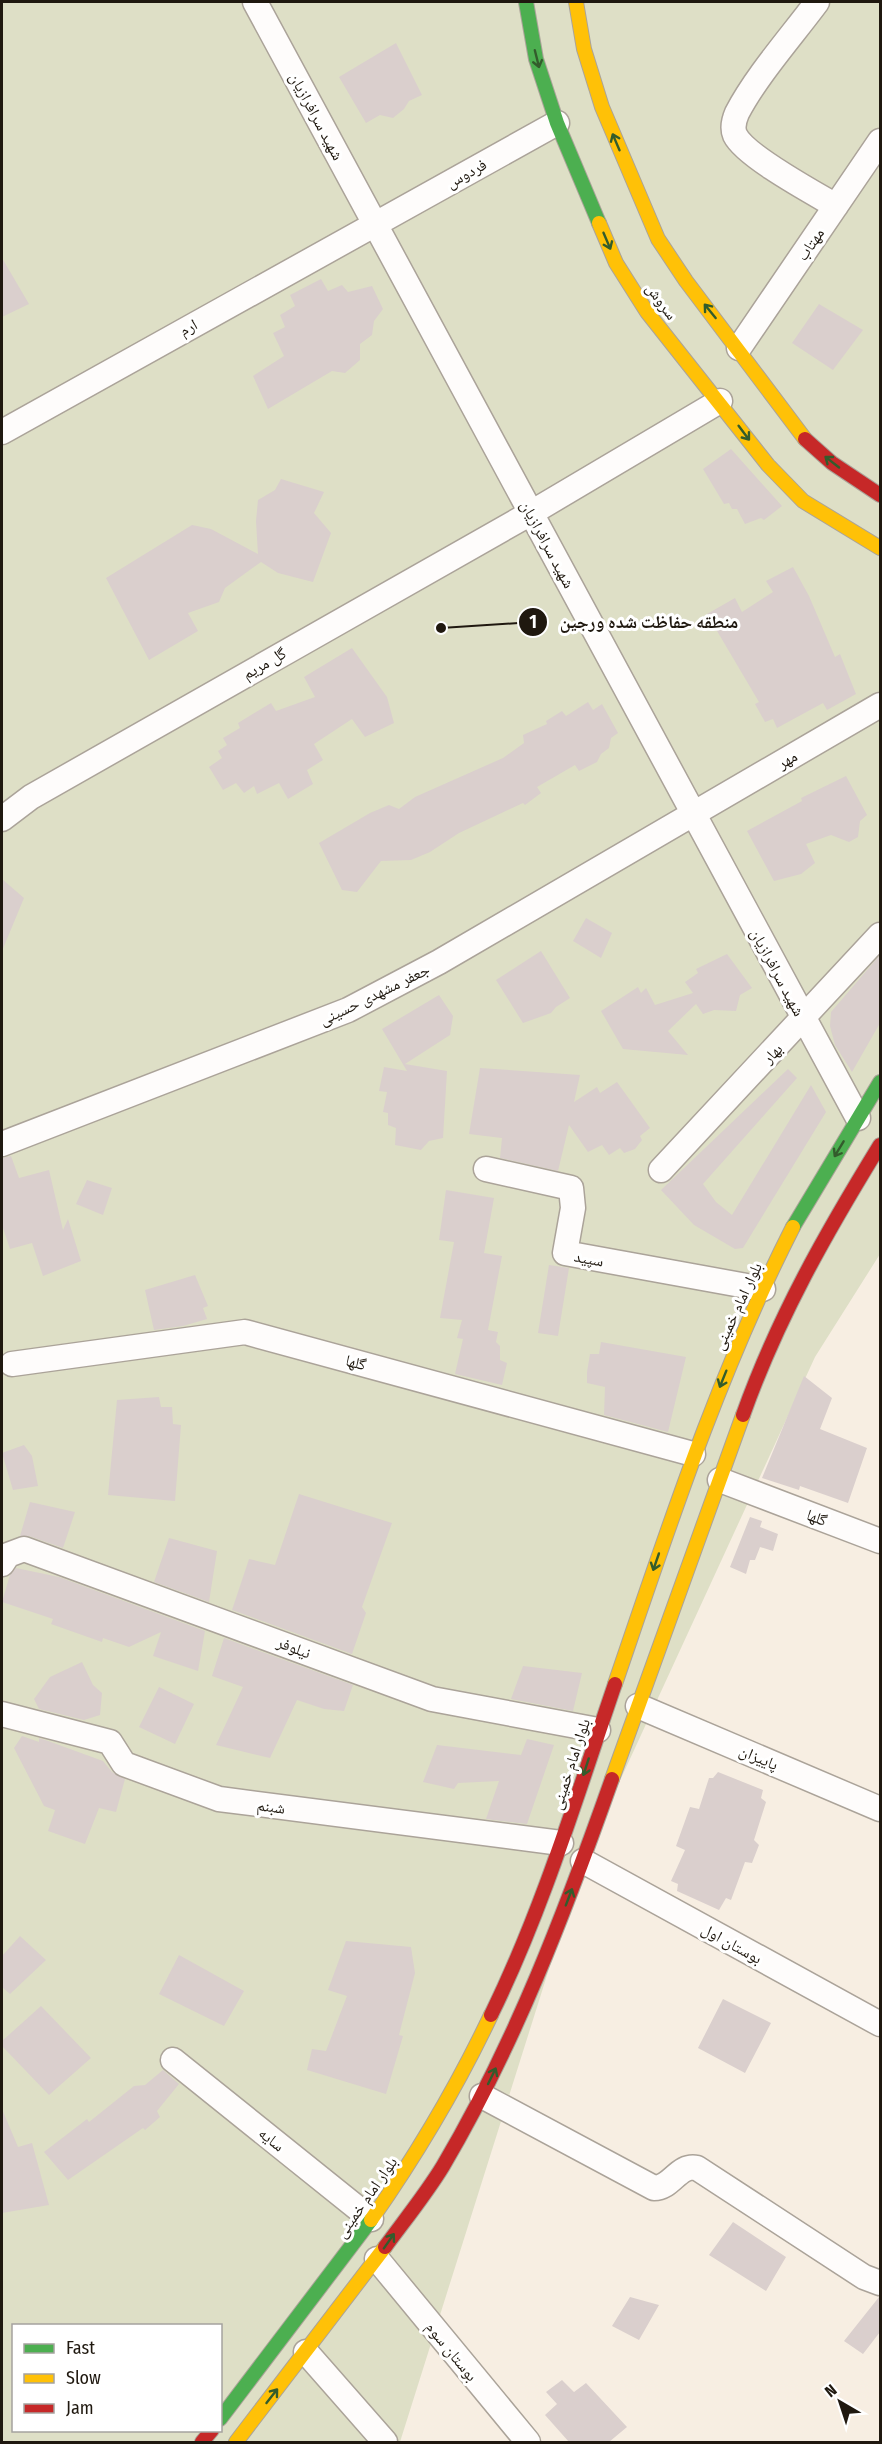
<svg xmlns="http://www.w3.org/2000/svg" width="882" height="2444" viewBox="0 0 882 2444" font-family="'Fira Sans Condensed','Noto Naskh Arabic',sans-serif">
  <rect width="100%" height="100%" fill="#f7eee2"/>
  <path fill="#dedfc6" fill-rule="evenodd" d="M 2,2 L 880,2 L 880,1254 L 815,1357 L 583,1861 L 400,2442 L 2,2442 ZM 14,2326 L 220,2326 L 220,2430 L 14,2430 Z"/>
  <path fill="#dacfcd" d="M 396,43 L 422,95 L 409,101 L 404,109 L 393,118 L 380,115 L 366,123 L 339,77 Z
    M 2,258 L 29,304 L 2,317 Z
    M 321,279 L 328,291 L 342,285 L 348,292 L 372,286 L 383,309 L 374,321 L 372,335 L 360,344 L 360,360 L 345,373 L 332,371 L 268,409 L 253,376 L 284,356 L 273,333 L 285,327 L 280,315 L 295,306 L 290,295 Z
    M 819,304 L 863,330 L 833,370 L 792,343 Z
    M 731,449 L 782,506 L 764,520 L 761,518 L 745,524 L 737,509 L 732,509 L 729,503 L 724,504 L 703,469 Z
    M 281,479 L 324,492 L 314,513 L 331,533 L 313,582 L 278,573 L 261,562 L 225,588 L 219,602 L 188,613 L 198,631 L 149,660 L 106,578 L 192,525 L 211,529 L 258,554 L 256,521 L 258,500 L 275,490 Z
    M 793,567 L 809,596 L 835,657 L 840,654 L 856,694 L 827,710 L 823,703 L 777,728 L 773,719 L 765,722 L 755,704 L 759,702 L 707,614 L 735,598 L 742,612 L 773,592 L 766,581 Z
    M 352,648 L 387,697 L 394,723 L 365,737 L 352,719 L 314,744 L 323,760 L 307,770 L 313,784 L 288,799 L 279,783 L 257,794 L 254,786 L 244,793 L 236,783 L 223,790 L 209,767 L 222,758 L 218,751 L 227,745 L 223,738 L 240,728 L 238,723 L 271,703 L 276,711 L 315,697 L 304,677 Z
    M 588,702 L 593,710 L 602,704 L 618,733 L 611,738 L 609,748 L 601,754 L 597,762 L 579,771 L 575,765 L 537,787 L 541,793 L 525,805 L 523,803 L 459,833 L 430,852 L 411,860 L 381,861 L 357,892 L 342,890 L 319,843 L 370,813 L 389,805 L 399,809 L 415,797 L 503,758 L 524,743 L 523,735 L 547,724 L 546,721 L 562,711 L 566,716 Z
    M 846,776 L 867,815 L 860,821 L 858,837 L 849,842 L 831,835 L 806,844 L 815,863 L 801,874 L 774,881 L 747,831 L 802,801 L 801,798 Z
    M 2,879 L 24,898 L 2,951 Z
    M 586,918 L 612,933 L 601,958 L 573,941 Z
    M 541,951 L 570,998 L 556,1007 L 551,1013 L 523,1023 L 496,980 Z
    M 727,954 L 752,988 L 740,995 L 736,1011 L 714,1010 L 703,1014 L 696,1004 L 668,1031 L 688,1055 L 623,1049 L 601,1011 L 638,987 L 641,993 L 646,988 L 655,1005 L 693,993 L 685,982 L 698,973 L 696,969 Z
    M 880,955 L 880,1023 L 852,1072 L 835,1045 L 830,1026 L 831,1012 Z
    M 439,995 L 453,1016 L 450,1035 L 405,1064 L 447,1071 L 443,1138 L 429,1141 L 421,1150 L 395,1145 L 396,1128 L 388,1125 L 388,1113 L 383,1112 L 387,1092 L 379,1091 L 384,1067 L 407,1071 L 382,1029 Z
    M 480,1068 L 580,1075 L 574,1102 L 597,1087 L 600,1093 L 617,1082 L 650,1128 L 640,1136 L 642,1140 L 635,1149 L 624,1153 L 620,1148 L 609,1155 L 602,1145 L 588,1152 L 569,1125 L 558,1171 L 500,1158 L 502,1138 L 469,1134 Z
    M 788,1069 L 797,1078 L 703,1184 L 716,1202 L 732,1215 L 811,1085 L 826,1112 L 743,1248 L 735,1249 L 694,1225 L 661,1190 Z
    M 11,1156 L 19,1178 L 49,1170 L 63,1230 L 68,1219 L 81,1261 L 43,1276 L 32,1243 L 10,1249 L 2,1225 L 2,1158 Z
    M 87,1180 L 112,1188 L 103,1215 L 76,1204 Z
    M 446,1190 L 494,1198 L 484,1253 L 502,1256 L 488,1330 L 498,1332 L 496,1342 L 500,1346 L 500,1360 L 507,1363 L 502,1385 L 455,1374 L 463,1339 L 457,1338 L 462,1320 L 440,1318 L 454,1242 L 439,1240 Z
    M 549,1265 L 569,1268 L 558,1336 L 538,1333 Z
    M 195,1275 L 208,1306 L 203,1308 L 207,1319 L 183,1326 L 154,1330 L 145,1290 Z
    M 601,1342 L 686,1357 L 668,1432 L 604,1415 L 605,1387 L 587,1383 L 587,1372 L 590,1354 L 599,1354 Z
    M 804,1376 L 832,1398 L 820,1429 L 867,1448 L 848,1503 L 800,1486 L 799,1490 L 762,1478 Z
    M 159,1397 L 161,1407 L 172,1407 L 173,1424 L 181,1425 L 175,1501 L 108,1495 L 117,1400 Z
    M 24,1445 L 32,1456 L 38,1486 L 13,1490 L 2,1453 Z
    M 299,1494 L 392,1523 L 362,1607 L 366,1613 L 352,1654 L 232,1610 L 249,1559 L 275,1565 Z
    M 30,1502 L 75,1512 L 63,1548 L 29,1536 L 20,1536 Z
    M 750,1517 L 762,1521 L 760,1527 L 778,1534 L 773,1551 L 760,1547 L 755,1560 L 750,1560 L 746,1574 L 730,1567 Z
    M 169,1538 L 217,1551 L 209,1602 L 154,1582 Z
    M 16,1568 L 59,1577 L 205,1631 L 198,1671 L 153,1656 L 161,1632 L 129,1647 L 103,1638 L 102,1642 L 51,1624 L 53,1619 L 2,1602 L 10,1575 Z
    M 224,1638 L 353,1685 L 344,1711 L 324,1709 L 297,1700 L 270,1758 L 216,1745 L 243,1687 L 212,1676 Z
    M 82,1662 L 93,1685 L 102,1693 L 100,1715 L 84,1720 L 39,1709 L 34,1699 L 50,1677 Z
    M 523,1666 L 582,1673 L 573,1711 L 511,1699 Z
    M 159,1687 L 194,1704 L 175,1744 L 139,1727 Z
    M 22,1736 L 39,1742 L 39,1738 L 48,1741 L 103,1761 L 112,1772 L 125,1779 L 116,1812 L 99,1808 L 85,1844 L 48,1831 L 55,1810 L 44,1806 L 14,1748 Z
    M 527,1739 L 554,1745 L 527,1824 L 486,1819 L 499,1781 L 458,1783 L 454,1789 L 423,1782 L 437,1745 L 521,1755 Z
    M 718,1772 L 763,1790 L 761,1798 L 766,1802 L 754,1840 L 759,1845 L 752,1863 L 745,1862 L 731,1900 L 726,1898 L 719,1910 L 677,1891 L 678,1884 L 671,1881 L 685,1850 L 676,1846 L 690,1807 L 699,1809 L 709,1778 L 713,1778 Z
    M 20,1936 L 46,1960 L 10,1994 L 2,1987 L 2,1956 Z
    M 346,1941 L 411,1947 L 415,1973 L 399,2035 L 403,2036 L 386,2094 L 307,2070 L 312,2049 L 326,2051 L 347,1996 L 328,1990 Z
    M 179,1955 L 244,1991 L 224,2026 L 159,1994 Z
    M 723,1999 L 771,2023 L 745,2073 L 698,2048 Z
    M 41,2006 L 91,2058 L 49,2095 L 2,2046 L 2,2041 Z
    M 163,2070 L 179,2084 L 157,2111 L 160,2117 L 145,2130 L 143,2128 L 68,2180 L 44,2152 L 87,2119 L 89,2122 L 134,2086 L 145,2085 Z
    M 2,2109 L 18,2147 L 32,2143 L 49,2205 L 2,2213 Z
    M 733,2222 L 786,2257 L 766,2291 L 709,2255 Z
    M 630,2297 L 659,2305 L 639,2340 L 612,2326 Z
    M 879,2297 L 880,2332 L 863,2354 L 844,2341 Z
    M 562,2380 L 574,2392 L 586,2383 L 627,2427 L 609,2442 L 569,2442 L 545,2415 L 557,2404 L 546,2392 Z"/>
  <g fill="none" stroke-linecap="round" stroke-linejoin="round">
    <g stroke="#aba399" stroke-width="27">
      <path id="street" d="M 255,2 L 858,1118
        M 817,2 C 791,37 757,75 737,113 C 734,120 732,128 735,135 C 745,156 814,193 836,206
        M 739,348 L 880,141
        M 2,432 L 557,123
        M 2,819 L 31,797 L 531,513 L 720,401
        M 2,1144 L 348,1010 L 439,962 L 880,705
        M 486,1169 L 571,1188 L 573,1208 L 565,1253 L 763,1289
        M 661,1170 L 880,935
        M 12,1364 L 245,1332 L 693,1454
        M 720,1480 L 880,1541
        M 2,1564 L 8,1555 L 24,1549 L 432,1699 L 598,1730
        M 638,1706 L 880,1809
        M 2,1714 L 110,1742 L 124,1764 L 219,1799 L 561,1843
        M 583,1861 L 880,2024
        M 173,2060 L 371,2219
        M 482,2096 L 654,2188 C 672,2188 678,2164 697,2168 L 864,2277 L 880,2283
        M 377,2259 L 528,2442
        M 306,2352 L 385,2442"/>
    </g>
    <g stroke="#aba399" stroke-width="16">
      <path id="fast" d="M 526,2 L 536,59 L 557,123 L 599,223
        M 793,1227 L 880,1082
        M 220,2419 L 371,2220"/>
    </g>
    <g stroke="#aba399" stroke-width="16">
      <path id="slow" d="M 576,2 L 584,49 L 602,107 L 658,239 L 686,281 L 805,439
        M 599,223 L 616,263 L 647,312 L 768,465 L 803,501 L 880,548
        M 615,1684 C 668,1529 718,1374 793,1227
        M 612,1779 L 743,1415
        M 371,2220 C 417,2154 457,2087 491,2015
        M 236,2442 L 385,2247"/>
    </g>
    <g stroke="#aba399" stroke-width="16">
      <path id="jam" d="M 805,439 L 832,463 L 880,495
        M 743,1415 C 778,1317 826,1233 880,1145
        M 491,2015 C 543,1909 577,1795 615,1684
        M 385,2247 C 404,2221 426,2194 443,2166 C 515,2044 565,1912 612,1779
        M 202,2442 L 212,2430"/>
    </g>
    <use href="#street" stroke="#fefcfb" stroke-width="24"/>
    <use href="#fast" stroke="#4caf50" stroke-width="14"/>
    <use href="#slow" stroke="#ffc107" stroke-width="14"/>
    <use href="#jam" stroke="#c62828" stroke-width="14"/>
  </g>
  <defs><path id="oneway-shaft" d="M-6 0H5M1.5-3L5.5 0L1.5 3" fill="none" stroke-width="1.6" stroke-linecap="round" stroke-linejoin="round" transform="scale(1.5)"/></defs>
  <g stroke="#335c2c">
    <use href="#oneway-shaft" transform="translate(537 59) rotate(76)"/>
    <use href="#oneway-shaft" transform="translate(616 142) rotate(-113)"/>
    <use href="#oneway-shaft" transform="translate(607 241) rotate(67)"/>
    <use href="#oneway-shaft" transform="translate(710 311) rotate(-129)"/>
    <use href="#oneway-shaft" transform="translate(744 433) rotate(53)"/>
    <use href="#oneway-shaft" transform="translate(832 462) rotate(-142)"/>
    <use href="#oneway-shaft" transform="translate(839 1149) rotate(121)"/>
    <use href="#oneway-shaft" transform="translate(723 1379) rotate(112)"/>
    <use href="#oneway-shaft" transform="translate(656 1562) rotate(109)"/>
    <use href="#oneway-shaft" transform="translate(586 1767) rotate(108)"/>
    <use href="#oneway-shaft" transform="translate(569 1897) rotate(-69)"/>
    <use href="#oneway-shaft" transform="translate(492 2076) rotate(-64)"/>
    <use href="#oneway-shaft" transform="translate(389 2241) rotate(-55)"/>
    <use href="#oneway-shaft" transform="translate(272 2396) rotate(-52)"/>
  </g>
  <g text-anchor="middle" stroke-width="6" stroke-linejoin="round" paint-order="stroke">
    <g font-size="16" fill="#1f180f" stroke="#fff">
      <text transform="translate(317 116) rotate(62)" y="6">شهید سرافرازیان</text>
      <text transform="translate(466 173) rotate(-29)" y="6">فردوس</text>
      <text transform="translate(810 244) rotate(-56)" y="6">مهتاب</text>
      <text transform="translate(662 301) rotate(54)" y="6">سروش</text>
      <text transform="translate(188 327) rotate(-29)" y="6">ارم</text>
      <text transform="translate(548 544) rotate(62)" y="6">شهید سرافرازیان</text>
      <text transform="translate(264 663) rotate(-30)" y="6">گل مریم</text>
      <text transform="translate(787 759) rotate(-30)" y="6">مهر</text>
      <text transform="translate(778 972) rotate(62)" y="6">شهید سرافرازیان</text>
      <text transform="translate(374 994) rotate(-26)" y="6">جعفر مشهدی حسینی</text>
      <text transform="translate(772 1053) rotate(-46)" y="6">بهار</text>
      <text transform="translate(589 1258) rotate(10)" y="6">سپید</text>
      <text transform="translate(737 1306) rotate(-65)" y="6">بلوار امام خمینی</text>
      <text transform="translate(356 1362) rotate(15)" y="6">گلها</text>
      <text transform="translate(817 1517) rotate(21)" y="6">گلها</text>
      <text transform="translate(294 1647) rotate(21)" y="6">نیلوفر</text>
      <text transform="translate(759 1757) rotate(23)" y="6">پاییزان</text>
      <text transform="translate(570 1764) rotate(-72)" y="6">بلوار امام خمینی</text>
      <text transform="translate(271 1806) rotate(7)" y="6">شبنم</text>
      <text transform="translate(732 1943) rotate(29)" y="6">بوستان اول</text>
      <text transform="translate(272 2139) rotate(39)" y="6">سایه</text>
      <text transform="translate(366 2197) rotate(-55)" y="6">بلوار امام خمینی</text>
      <text transform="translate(452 2351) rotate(51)" y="6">بوستان سوم</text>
    </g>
  </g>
  <path fill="none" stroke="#1f180f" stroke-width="2" d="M441 628L533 622"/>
  <g fill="#1f180f" stroke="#fff" stroke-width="2">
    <circle cx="441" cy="628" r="6"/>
    <circle cx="533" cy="622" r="15"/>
  </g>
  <g font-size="18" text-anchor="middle" font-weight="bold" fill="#fff">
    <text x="533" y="628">1</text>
  </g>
  <g font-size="18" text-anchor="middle" font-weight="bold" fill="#1f180f" stroke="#fff" stroke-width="6" stroke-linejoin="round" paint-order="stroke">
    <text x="649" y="628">منطقه حفاظت شده ورجین</text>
  </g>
  <rect width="882" height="2444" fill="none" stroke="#1f180f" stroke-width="6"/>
  <rect x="12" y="2324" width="210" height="108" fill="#ffffff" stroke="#a5a39f" stroke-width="1.5"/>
  <rect x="24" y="2344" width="30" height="9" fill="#4caf50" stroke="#a5a39f" stroke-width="1.5"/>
  <text x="66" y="2354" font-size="18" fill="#1f180f">Fast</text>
  <rect x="24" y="2374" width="30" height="9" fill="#ffc107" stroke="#a5a39f" stroke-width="1.5"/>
  <text x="66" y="2384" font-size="18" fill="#1f180f">Slow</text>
  <rect x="24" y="2404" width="30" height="9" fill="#c62828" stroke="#a5a39f" stroke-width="1.5"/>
  <text x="66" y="2414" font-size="18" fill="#1f180f">Jam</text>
  <g transform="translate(840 2402) rotate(321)" stroke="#ffffff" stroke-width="4.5" paint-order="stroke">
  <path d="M0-4.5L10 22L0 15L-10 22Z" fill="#1f180f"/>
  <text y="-9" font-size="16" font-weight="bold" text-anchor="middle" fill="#1f180f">N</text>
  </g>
</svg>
